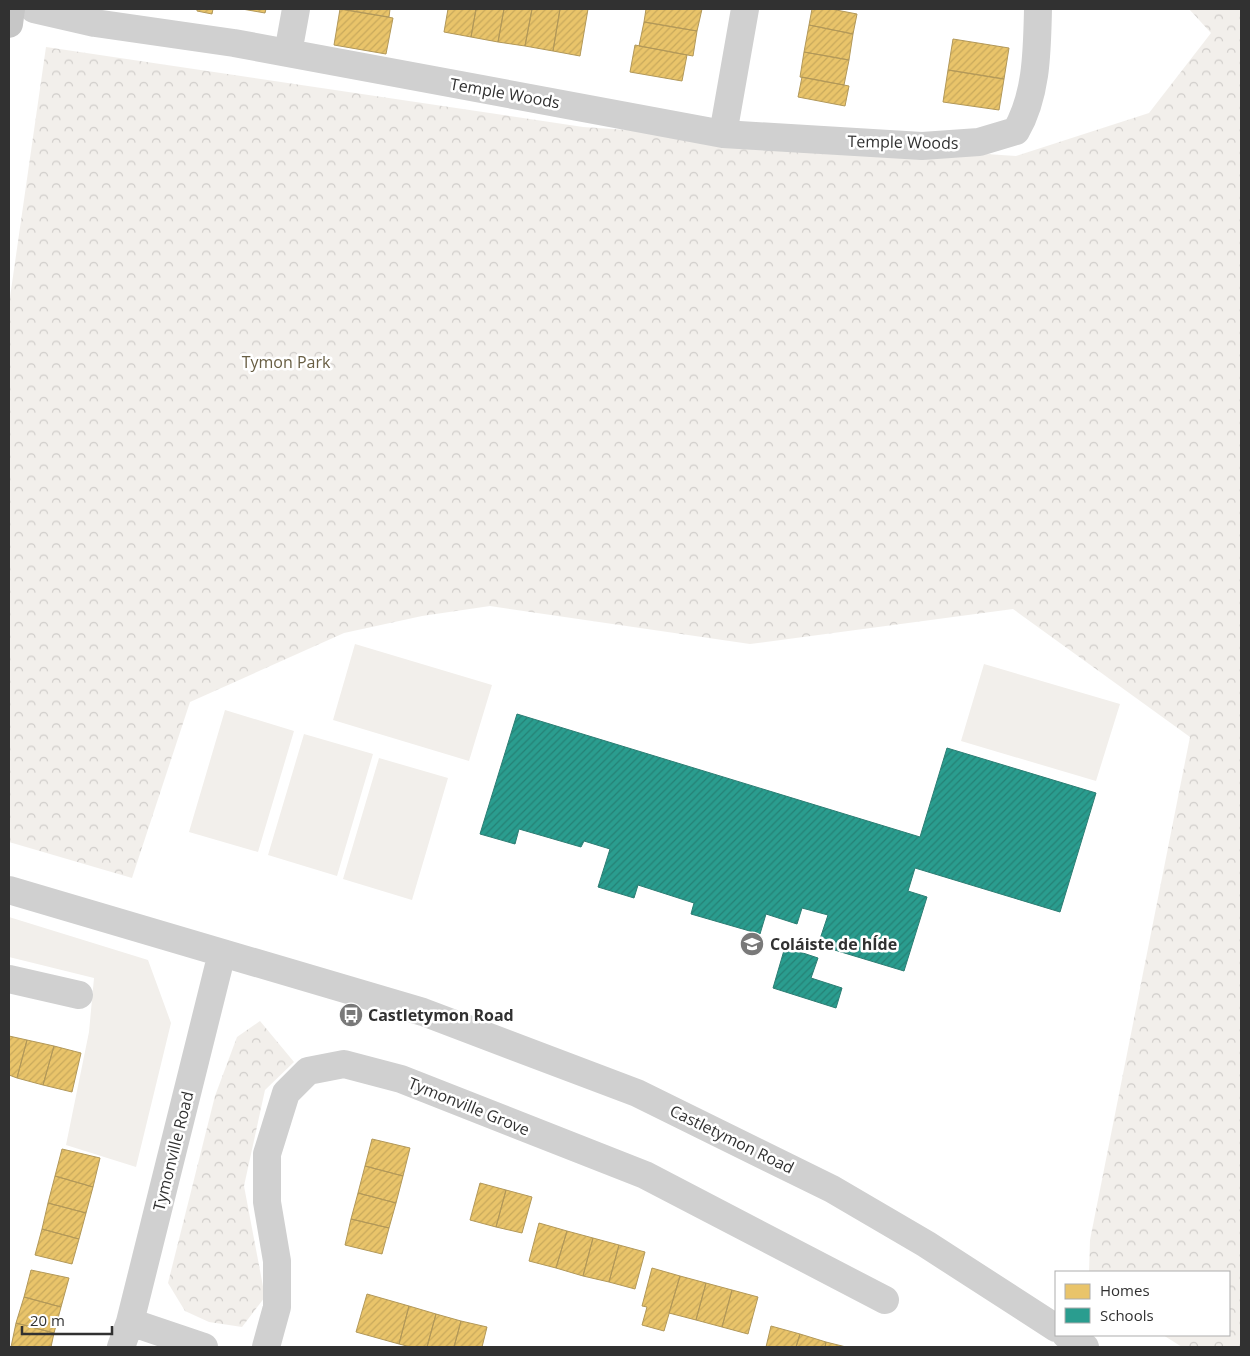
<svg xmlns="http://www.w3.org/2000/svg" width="1250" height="1356" viewBox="0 0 1250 1356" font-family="'Open Sans',sans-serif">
  <defs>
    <pattern id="park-crowns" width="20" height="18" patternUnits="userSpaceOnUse" patternTransform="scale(1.25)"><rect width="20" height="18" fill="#f2efeb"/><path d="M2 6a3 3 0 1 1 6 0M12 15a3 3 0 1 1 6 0" fill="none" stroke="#d0cdca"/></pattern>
    <pattern id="homes-hatch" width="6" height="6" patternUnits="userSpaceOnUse" patternTransform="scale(1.25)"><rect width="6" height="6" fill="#e9c46a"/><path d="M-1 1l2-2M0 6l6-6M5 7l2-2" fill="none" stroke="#c8a95c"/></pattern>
    <pattern id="schools-hatch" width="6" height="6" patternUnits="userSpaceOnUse" patternTransform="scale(1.25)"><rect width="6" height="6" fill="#2a9d8f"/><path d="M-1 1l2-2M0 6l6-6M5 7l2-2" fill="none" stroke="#258175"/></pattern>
  </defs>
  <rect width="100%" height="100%" fill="#fff"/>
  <path fill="#f2efeb" d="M 355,644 L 492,685 L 469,761 L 333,720 Z
    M 984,664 L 1120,704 L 1096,781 L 961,741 Z
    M 225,710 L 294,731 L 258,852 L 189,832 Z
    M 304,734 L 373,754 L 337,876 L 268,855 Z
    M 379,758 L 448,778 L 412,900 L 343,879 Z
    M 9,917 L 148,960 L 171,1023 L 136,1167 L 66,1145 L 89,1032 L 94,978 L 9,957 Z"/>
  <path fill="url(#park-crowns)" d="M 1189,9 L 1241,9 L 1241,1347 L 1182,1347 L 1163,1335 L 1229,1335 L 1229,1272 L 1089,1272 L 1090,1240 L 1190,737 L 1013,609 L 750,644 L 490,606 L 422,616 L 344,633 L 190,702 L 132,878 L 9,842 L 9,304 L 46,47 L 583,127 L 1016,156 L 1149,113 L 1211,33 Z
    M 260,1021 L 294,1062 L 265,1090 L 244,1186 L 265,1297 L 242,1327 L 209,1322 L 185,1311 L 168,1283 L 215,1096 L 237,1037 Z"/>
  <path fill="url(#homes-hatch)" stroke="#b29859" d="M 197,9 L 213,9 L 212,14 L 197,11 Z
    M 242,9 L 266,9 L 265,13 Z
    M 340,9 L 393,18 L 386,54 L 334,45 Z
    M 341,9 L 390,9 L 389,17 Z
    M 448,9 L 476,9 L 471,37 L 444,32 Z
    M 476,9 L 504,9 L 498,42 L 471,37 Z
    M 504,9 L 532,9 L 525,46 L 498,42 Z
    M 532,9 L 560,9 L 553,51 L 525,46 Z
    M 560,9 L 588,9 L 580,56 L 553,51 Z
    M 646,9 L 702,9 L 697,31 L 644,22 Z
    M 812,9 L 831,9 L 857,14 L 853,34 L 809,25 Z
    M 644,22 L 697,31 L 693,56 L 639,46 Z
    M 809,25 L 853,34 L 849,60 L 804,52 Z
    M 953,39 L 1009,48 L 1004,79 L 948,70 Z
    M 635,45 L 687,55 L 682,81 L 630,72 Z
    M 804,52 L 849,60 L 844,85 L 800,77 Z
    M 948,70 L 1004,79 L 999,110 L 943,102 Z
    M 802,77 L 849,86 L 845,106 L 798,97 Z
    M 9,1036 L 27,1040 L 17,1078 L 9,1075 Z
    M 27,1040 L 54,1046 L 43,1085 L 17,1078 Z
    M 54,1046 L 81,1053 L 72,1092 L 43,1085 Z
    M 372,1139 L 410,1148 L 403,1176 L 365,1166 Z
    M 62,1149 L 100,1158 L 93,1187 L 55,1176 Z
    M 365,1166 L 403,1176 L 396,1203 L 358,1193 Z
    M 55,1176 L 93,1187 L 86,1213 L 48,1203 Z
    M 480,1183 L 506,1190 L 496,1227 L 470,1220 Z
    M 506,1190 L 532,1197 L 522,1233 L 496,1227 Z
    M 358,1193 L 396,1203 L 389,1228 L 351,1219 Z
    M 48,1203 L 86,1213 L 79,1239 L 42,1229 Z
    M 351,1219 L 389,1228 L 382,1254 L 345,1245 Z
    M 539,1223 L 567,1231 L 556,1268 L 529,1261 Z
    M 42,1229 L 79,1239 L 72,1264 L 35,1255 Z
    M 567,1231 L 593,1238 L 583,1276 L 556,1268 Z
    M 593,1238 L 619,1245 L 609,1282 L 583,1276 Z
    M 619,1245 L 645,1252 L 635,1289 L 609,1282 Z
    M 652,1268 L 680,1276 L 664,1331 L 642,1325 L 647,1307 L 642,1306 Z
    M 31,1270 L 69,1278 L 61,1307 L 24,1297 Z
    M 680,1276 L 706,1283 L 696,1320 L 669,1313 Z
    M 706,1283 L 732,1290 L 722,1327 L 696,1320 Z
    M 732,1290 L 758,1297 L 748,1334 L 722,1327 Z
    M 367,1294 L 409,1306 L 399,1344 L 356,1332 Z
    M 24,1297 L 61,1307 L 54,1333 L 16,1323 Z
    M 409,1306 L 436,1314 L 427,1347 L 411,1347 L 399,1344 Z
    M 436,1314 L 461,1321 L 454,1347 L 427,1347 Z
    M 461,1321 L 487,1327 L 482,1347 L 454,1347 Z
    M 16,1323 L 54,1333 L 51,1347 L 11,1347 Z
    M 771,1326 L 800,1334 L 796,1347 L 766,1347 Z
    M 800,1334 L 826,1342 L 825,1347 L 796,1347 Z
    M 826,1342 L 846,1347 L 825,1347 Z"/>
  <path fill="url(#schools-hatch)" stroke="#2c7d73" d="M 517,714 L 920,837 L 947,748 L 1096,793 L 1060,912 L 915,868 L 908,891 L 927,897 L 904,971 L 818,945 L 828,915 L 802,908 L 797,924 L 766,914 L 760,934 L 691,914 L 694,903 L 638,885 L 634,898 L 598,887 L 610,849 L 584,841 L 581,847 L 519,829 L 515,844 L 480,834 Z
    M 785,947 L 818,958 L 811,978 L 842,988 L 836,1008 L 773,988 Z"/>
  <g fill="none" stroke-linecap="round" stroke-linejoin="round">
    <path stroke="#d0d0d0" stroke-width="28" d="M 34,9 L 95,23 L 234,43 L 723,134 L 922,146 L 979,142 L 1016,131 C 1037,95 1037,50 1038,9
      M 288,53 L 296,9
      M 723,134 L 745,9
      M 9,890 L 423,1012 L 637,1093 L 832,1189 L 926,1244 L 1056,1328
      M 9,979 L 79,995
      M 130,1322 L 204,1347
      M 1066,1335 L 1085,1347
      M 121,1347 L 130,1322 L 222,953
      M 266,1347 L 277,1307 L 277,1261 L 267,1202 L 267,1154 L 286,1093 L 308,1071 L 344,1064 L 401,1079 L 645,1175 L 885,1300"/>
    <path stroke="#c6c6c6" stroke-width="28" d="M 9,24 L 11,9"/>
  </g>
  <defs>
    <g id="school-disc" transform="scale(1.25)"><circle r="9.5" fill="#797979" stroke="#fff"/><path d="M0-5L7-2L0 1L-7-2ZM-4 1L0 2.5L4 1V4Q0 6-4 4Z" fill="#fff"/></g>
    <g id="bus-disc" transform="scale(1.25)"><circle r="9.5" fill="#797979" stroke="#fff"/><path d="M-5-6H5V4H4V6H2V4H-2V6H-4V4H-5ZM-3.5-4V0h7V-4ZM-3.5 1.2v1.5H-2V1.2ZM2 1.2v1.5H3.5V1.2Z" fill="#fff"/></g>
  </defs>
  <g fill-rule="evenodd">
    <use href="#school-disc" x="752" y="944"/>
    <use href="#bus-disc" x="351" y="1015"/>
  </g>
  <g text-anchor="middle" stroke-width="5" stroke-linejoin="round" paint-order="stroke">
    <g font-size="16" fill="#313131" stroke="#fff">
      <text transform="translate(505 93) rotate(10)" y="6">Temple Woods</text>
      <text transform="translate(903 142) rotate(1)" y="6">Temple Woods</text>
      <text transform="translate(469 1106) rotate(22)" y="6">Tymonville Grove</text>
      <text transform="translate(732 1139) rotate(26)" y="6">Castletymon Road</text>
      <text transform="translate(173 1151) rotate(-76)" y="6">Tymonville Road</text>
    </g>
    <g font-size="16" fill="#685e43" stroke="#fff">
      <text x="286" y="368">Tymon Park</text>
    </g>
    <g font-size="16" font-weight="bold" fill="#313131" stroke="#fff" text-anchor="start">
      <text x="770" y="950">Coláiste de hÍde</text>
      <text x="368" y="1021">Castletymon Road</text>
    </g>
  </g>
  <rect width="1250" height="1356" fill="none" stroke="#313131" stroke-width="20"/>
  <rect x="1055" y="1271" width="175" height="65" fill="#ffffff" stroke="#adadad"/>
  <rect x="1065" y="1284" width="25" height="15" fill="#e9c46a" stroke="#adadad"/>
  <text x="1100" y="1296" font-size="15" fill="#313131">Homes</text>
  <rect x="1065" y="1308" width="25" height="15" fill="#2a9d8f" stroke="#adadad"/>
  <text x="1100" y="1321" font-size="15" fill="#313131">Schools</text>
  <path d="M22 1326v8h90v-8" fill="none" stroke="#313131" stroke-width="2.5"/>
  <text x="30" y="1326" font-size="15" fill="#313131" stroke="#ffffff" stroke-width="4" paint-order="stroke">20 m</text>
</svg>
